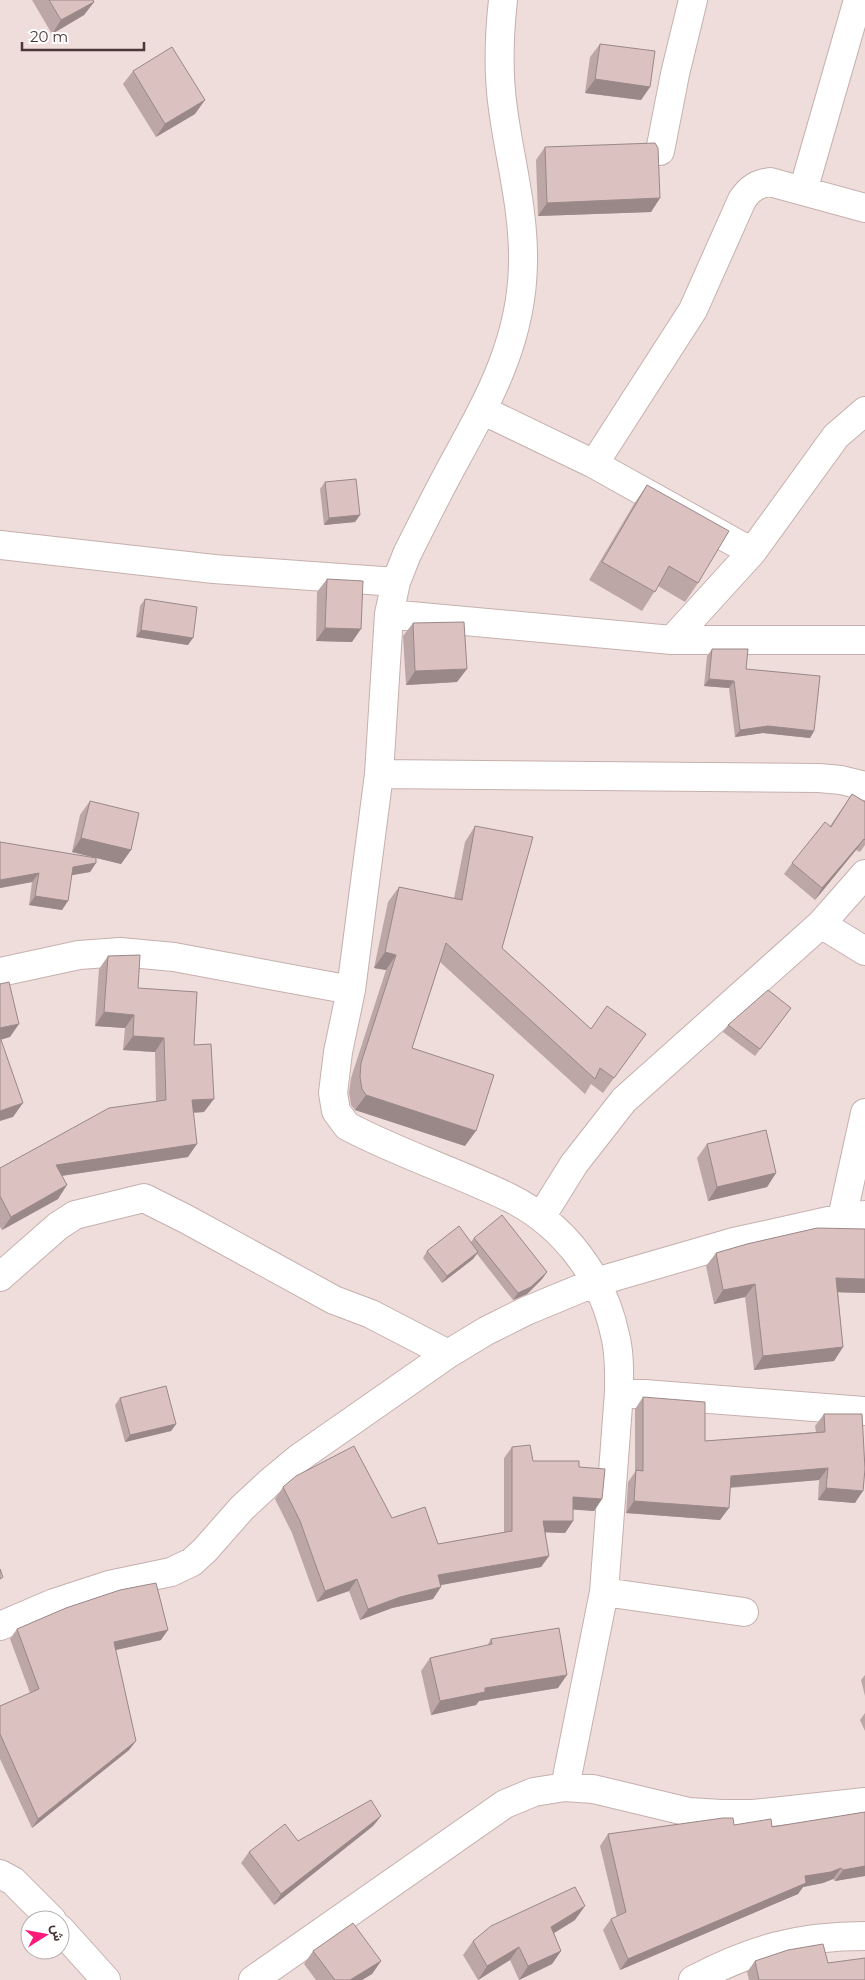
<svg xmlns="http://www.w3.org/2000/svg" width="865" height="1980" viewBox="0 0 865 1980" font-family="Montserrat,Vazirmatn,sans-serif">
  <rect width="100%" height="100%" fill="#f6ebea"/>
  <path fill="#eedddb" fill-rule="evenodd" d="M 0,0 L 865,0 L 865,1980 L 0,1980 ZM 30,1920 L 60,1920 L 60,1950 L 30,1950 Z"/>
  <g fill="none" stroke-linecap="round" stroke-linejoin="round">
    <g stroke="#c6b0ae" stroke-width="30">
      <path id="minor" d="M 503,0 C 499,36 498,74 503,109 C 510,161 524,210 523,263 C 522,343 487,402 450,470 C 435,498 421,526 407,554 L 396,582 L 389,614 L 379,774 L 351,990 L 338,1052 L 333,1093 L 336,1111 L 347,1126 C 400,1154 457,1172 510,1198 C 564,1225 603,1277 615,1335 C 620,1354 619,1373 619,1392 L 604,1592 L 565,1787
        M 660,151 L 675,74 L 693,0
        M 803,191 L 858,0
        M 482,410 L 594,464 L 752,552
        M 594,464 L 693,310 L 742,200 C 750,188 757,184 770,182 L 865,208
        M 0,545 L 214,569 L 396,582
        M 389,614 L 672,640 L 865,640
        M 672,640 L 752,552 L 836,436 L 865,411
        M 379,774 L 819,778 L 841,780 L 865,786
        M 821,924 L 865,951
        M 0,972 L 79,955 L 120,952 L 174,957 L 351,990
        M 541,1217 L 574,1164 L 624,1100 L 821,924 L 865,874
        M 842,1218 L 865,1113
        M 0,1277 L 58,1226 L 75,1215 L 144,1198 L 186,1219 L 334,1300 L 371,1314 L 448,1354
        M 619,1392 L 865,1411
        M 604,1592 L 744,1612
        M 0,1626 L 54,1603 L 109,1585 L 171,1572 L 192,1562 L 205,1550 L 242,1508 L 270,1482 L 299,1458 L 448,1354 L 486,1331 L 526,1311 L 596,1282 L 734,1242 L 842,1218 L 865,1215
        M 0,1874 L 13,1881 L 52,1920
        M 60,1929 L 106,1980
        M 253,1980 L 505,1804 L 534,1792 L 565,1787 L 593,1789 L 689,1812 L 721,1814 L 753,1814 L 865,1802
        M 693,1980 C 752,1949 799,1936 865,1936"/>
    </g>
    <use href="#minor" stroke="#fff" stroke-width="28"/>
  </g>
  <path fill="#bda6a6" d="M 32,0 L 93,0 L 94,2 L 84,15 L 52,34 Z
    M 600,44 L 650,87 L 641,100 L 585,93 L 590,57 Z
    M 133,71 L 195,114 L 156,137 L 123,84 Z
    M 545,147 L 660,198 L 651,212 L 538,216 L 536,160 Z
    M 325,482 L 360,515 L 355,522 L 324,525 L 320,489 Z
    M 647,485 L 698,583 L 685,602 L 658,586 L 642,611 L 589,580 L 634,504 Z
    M 327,579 L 352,642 L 316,641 L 317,592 Z
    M 145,599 L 188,645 L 136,637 L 140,606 Z
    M 413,623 L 457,682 L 406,685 L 403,636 Z
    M 712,649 L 746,669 L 814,731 L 810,738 L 763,733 L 735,737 L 729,688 L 704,686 L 707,656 Z
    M 852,794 L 865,802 L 865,845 L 860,852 L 856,850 L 815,900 L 784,874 L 792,863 L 830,826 Z
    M 90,801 L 131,850 L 121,864 L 72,852 L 80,815 Z
    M 475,826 L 502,948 L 591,1029 L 646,1034 L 603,1093 L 591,1084 L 585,1094 L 440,962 L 412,1048 L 465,1146 L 355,1110 L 351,1105 L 349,1093 L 351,1078 L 386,970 L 374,968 L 388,902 L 399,887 L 454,898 L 465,842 Z
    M 0,842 L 96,863 L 90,872 L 72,875 L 62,910 L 29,905 L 32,882 L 0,888 Z
    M 108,956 L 138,988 L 194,1045 L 204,1112 L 193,1113 L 188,1157 L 62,1176 L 58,1199 L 2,1230 L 0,1227 L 0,1168 L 156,1101 L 155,1052 L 123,1050 L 125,1028 L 95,1026 L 99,969 Z
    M 791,1008 L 755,1056 L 723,1032 L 728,1025 Z
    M 707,1144 L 776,1173 L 767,1187 L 708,1201 L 697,1158 Z
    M 474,1238 L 547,1272 L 542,1279 L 527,1294 L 513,1300 L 477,1254 L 473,1259 L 442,1283 L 423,1258 L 427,1251 L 471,1242 Z
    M 716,1253 L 865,1293 L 838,1292 L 843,1347 L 834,1361 L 754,1370 L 745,1297 L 714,1304 L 706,1266 Z
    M 643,1397 L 705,1441 L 816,1432 L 815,1426 L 824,1414 L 855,1503 L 818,1500 L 819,1480 L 730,1488 L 720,1520 L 626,1513 L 628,1482 L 635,1472 L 635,1409 Z
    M 120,1398 L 176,1424 L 171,1431 L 125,1442 L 115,1405 Z
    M 512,1447 L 533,1461 L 579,1467 L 602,1499 L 594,1511 L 573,1509 L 573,1521 L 565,1533 L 545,1532 L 549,1556 L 541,1567 L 441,1585 L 433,1599 L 392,1608 L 360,1620 L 349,1591 L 317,1602 L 292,1533 L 275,1499 L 283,1487 L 392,1518 L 438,1544 L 504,1532 L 504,1458 Z
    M 17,1629 L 161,1640 L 115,1650 L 136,1741 L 129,1750 L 32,1828 L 0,1759 L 0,1706 L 30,1693 L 10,1639 Z
    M 491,1639 L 558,1688 L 479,1701 L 476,1705 L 431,1715 L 421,1671 L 430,1658 L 487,1646 Z
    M 865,1675 L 865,1696 L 861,1680 Z
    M 865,1713 L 865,1731 L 860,1720 Z
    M 865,1812 L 865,1876 L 835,1881 L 833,1879 L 823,1883 L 803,1887 L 798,1894 L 620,1970 L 603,1930 L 611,1919 L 617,1917 L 600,1846 L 608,1834 L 734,1825 L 772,1827 Z
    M 381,1816 L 373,1826 L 274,1905 L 241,1863 L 249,1852 L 298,1841 Z
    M 575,1920 L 554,1933 L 561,1951 L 552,1964 L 519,1980 L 510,1960 L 478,1980 L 463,1955 L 473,1941 Z
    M 313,1951 L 381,1961 L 372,1974 L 362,1980 L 316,1980 L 304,1964 Z
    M 755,1961 L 828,1963 L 865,1980 L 749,1980 L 747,1972 Z"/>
  <path fill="#9a8787" d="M 94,2 L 84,15 L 52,34 L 61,20 Z
    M 595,79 L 650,87 L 641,100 L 585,93 Z
    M 205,100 L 195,114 L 156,137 L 165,124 Z
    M 660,198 L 651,212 L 538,216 L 547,203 Z
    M 360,515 L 355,522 L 324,525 L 329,518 Z
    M 325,628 L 361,629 L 352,642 L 316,641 Z
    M 141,630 L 193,638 L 188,645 L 136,637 Z
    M 467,669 L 457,682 L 406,685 L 415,671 Z
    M 709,679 L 734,681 L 729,688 L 704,686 Z
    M 768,726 L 814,731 L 810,738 L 763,733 L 735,737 L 740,730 Z
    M 81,838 L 131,850 L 121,864 L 72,852 Z
    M 864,839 L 856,850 L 815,900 L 822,888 Z
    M 96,863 L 90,872 L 67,876 L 73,867 Z
    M 39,873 L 32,882 L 0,888 L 0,880 Z
    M 35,896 L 68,901 L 62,910 L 29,905 Z
    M 385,952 L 396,955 L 386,970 L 374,968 Z
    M 104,1012 L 134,1015 L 125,1028 L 95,1026 Z
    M 19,1024 L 10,1037 L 0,1040 L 0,1028 Z
    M 133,1036 L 164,1038 L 155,1052 L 123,1050 Z
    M 366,1095 L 476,1131 L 465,1146 L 355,1110 Z
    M 214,1099 L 204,1112 L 182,1113 L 192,1100 Z
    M 23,1103 L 13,1117 L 0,1121 L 0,1111 Z
    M 197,1144 L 188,1157 L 46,1178 L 56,1165 Z
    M 776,1173 L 767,1187 L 708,1201 L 717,1187 Z
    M 67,1185 L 58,1199 L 2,1230 L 11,1217 Z
    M 478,1252 L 473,1259 L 442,1283 L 447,1276 Z
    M 547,1272 L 542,1279 L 527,1294 L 513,1300 L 518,1293 Z
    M 836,1278 L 865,1279 L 865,1293 L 827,1292 Z
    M 755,1284 L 745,1297 L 714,1304 L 723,1290 Z
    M 843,1347 L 834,1361 L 754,1370 L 763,1356 Z
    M 176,1424 L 171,1431 L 125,1442 L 130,1435 Z
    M 828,1468 L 819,1480 L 722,1488 L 731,1476 Z
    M 826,1488 L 863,1491 L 855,1503 L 818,1500 Z
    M 573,1497 L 602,1499 L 594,1511 L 565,1509 Z
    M 634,1501 L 729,1508 L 720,1520 L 626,1513 Z
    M 543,1521 L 573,1521 L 565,1533 L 535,1532 Z
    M 549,1556 L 541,1567 L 430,1587 L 438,1575 Z
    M 357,1579 L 349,1591 L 317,1602 L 325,1591 Z
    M 441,1587 L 433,1599 L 392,1608 L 360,1620 L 368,1609 L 400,1597 Z
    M 168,1630 L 161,1640 L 107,1652 L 114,1642 Z
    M 567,1675 L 558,1688 L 479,1701 L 476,1705 L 431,1715 L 440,1701 L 485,1688 Z
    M 136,1741 L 129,1750 L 32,1828 L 38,1819 Z
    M 381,1816 L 373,1826 L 274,1905 L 281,1894 Z
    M 865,1866 L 865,1876 L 835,1881 L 843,1870 Z
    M 841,1868 L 833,1879 L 823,1883 L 803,1887 L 798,1894 L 620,1970 L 628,1959 L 805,1876 Z
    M 585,1906 L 575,1920 L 541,1941 L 551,1927 Z
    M 519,1947 L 510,1960 L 478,1980 L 487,1966 Z
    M 561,1951 L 552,1964 L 519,1980 L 528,1966 Z
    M 381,1961 L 372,1974 L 362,1980 L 350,1980 Z"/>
  <path fill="#dcc1c1" stroke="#9a8787" d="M 49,0 L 93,0 L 94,2 L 61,20 Z
    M 600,44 L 655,51 L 650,87 L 595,79 Z
    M 172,47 L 205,100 L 165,124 L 133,71 Z
    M 655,143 L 658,148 L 660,198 L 547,203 L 545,147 Z
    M 356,479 L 360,515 L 329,518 L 325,482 Z
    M 647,485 L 729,531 L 698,583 L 669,566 L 655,592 L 602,562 Z
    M 327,579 L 363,581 L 361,629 L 325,628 Z
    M 145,599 L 197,607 L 193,638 L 141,630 Z
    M 464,622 L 467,669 L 415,671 L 413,623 Z
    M 712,649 L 748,649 L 746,669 L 820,676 L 814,731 L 768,726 L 740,730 L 734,681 L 709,679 Z
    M 852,794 L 865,802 L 865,840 L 864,839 L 822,888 L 792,863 L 825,822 L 831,827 Z
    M 90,801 L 139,813 L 131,850 L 81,838 Z
    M 475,826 L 533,837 L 502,948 L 591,1029 L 607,1006 L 646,1034 L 614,1078 L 600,1068 L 595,1079 L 446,943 L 412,1048 L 494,1075 L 476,1131 L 366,1095 L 362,1089 L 360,1077 L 361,1063 L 396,955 L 385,952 L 399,887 L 462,900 Z
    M 0,842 L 96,858 L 96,863 L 73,867 L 68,901 L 35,896 L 39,873 L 0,880 Z
    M 140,955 L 138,988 L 197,992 L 194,1045 L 211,1044 L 214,1099 L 192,1100 L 197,1144 L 56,1165 L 67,1185 L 11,1217 L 0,1196 L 0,1168 L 109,1108 L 166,1100 L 164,1038 L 133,1036 L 134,1015 L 104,1012 L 108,956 Z
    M 9,982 L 19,1024 L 0,1028 L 0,984 Z
    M 768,990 L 791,1008 L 760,1049 L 728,1025 Z
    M 0,1037 L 23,1103 L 0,1111 Z
    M 766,1130 L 776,1173 L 717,1187 L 707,1144 Z
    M 502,1215 L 547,1272 L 531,1287 L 518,1293 L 474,1238 Z
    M 459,1226 L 478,1252 L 447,1276 L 427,1251 Z
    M 817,1228 L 865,1229 L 865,1279 L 836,1278 L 843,1347 L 763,1356 L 755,1284 L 723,1290 L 716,1253 L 747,1244 Z
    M 166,1386 L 176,1424 L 130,1435 L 120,1398 Z
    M 643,1397 L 705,1402 L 705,1441 L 825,1432 L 824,1414 L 862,1414 L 865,1469 L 863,1491 L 826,1488 L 828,1468 L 731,1476 L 729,1508 L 634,1501 L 636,1470 L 643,1471 Z
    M 530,1445 L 533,1461 L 579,1461 L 579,1467 L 605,1469 L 602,1499 L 573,1497 L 573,1521 L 543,1521 L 549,1556 L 438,1575 L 441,1587 L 400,1597 L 368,1609 L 357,1579 L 325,1591 L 300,1521 L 283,1487 L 296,1476 L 354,1446 L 392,1518 L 425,1507 L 438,1544 L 512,1531 L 512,1447 Z
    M 0,1569 L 3,1577 L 0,1579 Z
    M 156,1583 L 168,1630 L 114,1642 L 136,1741 L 38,1819 L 0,1734 L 0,1706 L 39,1689 L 17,1629 L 66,1608 L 120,1590 Z
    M 559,1628 L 567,1675 L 485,1688 L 485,1692 L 440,1701 L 430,1658 L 492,1644 L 491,1639 Z
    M 371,1800 L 381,1816 L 281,1894 L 249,1852 L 285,1824 L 298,1841 Z
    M 865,1812 L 865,1866 L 843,1870 L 841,1868 L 831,1872 L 805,1876 L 806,1883 L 628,1959 L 611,1919 L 626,1912 L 608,1834 L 723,1818 L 733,1818 L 734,1825 L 771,1819 L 772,1827 Z
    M 575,1887 L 585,1906 L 551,1927 L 561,1951 L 528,1966 L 519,1947 L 487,1966 L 473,1941 L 491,1926 Z
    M 353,1923 L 381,1961 L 350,1980 L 335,1980 L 313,1951 Z
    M 823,1944 L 828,1963 L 865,1958 L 865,1980 L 759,1980 L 755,1961 L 788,1950 Z"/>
  <g transform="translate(45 1935) rotate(79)"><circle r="24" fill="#ffffff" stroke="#b7afaf"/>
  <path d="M0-4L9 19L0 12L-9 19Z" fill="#ff187c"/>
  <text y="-8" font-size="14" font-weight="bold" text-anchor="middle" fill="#4b3737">ش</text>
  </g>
  <path d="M22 42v8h122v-8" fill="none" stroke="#4b3737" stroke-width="2.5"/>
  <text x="30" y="42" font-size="15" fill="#4b3737" stroke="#ffffff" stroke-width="4" paint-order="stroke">20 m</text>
</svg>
